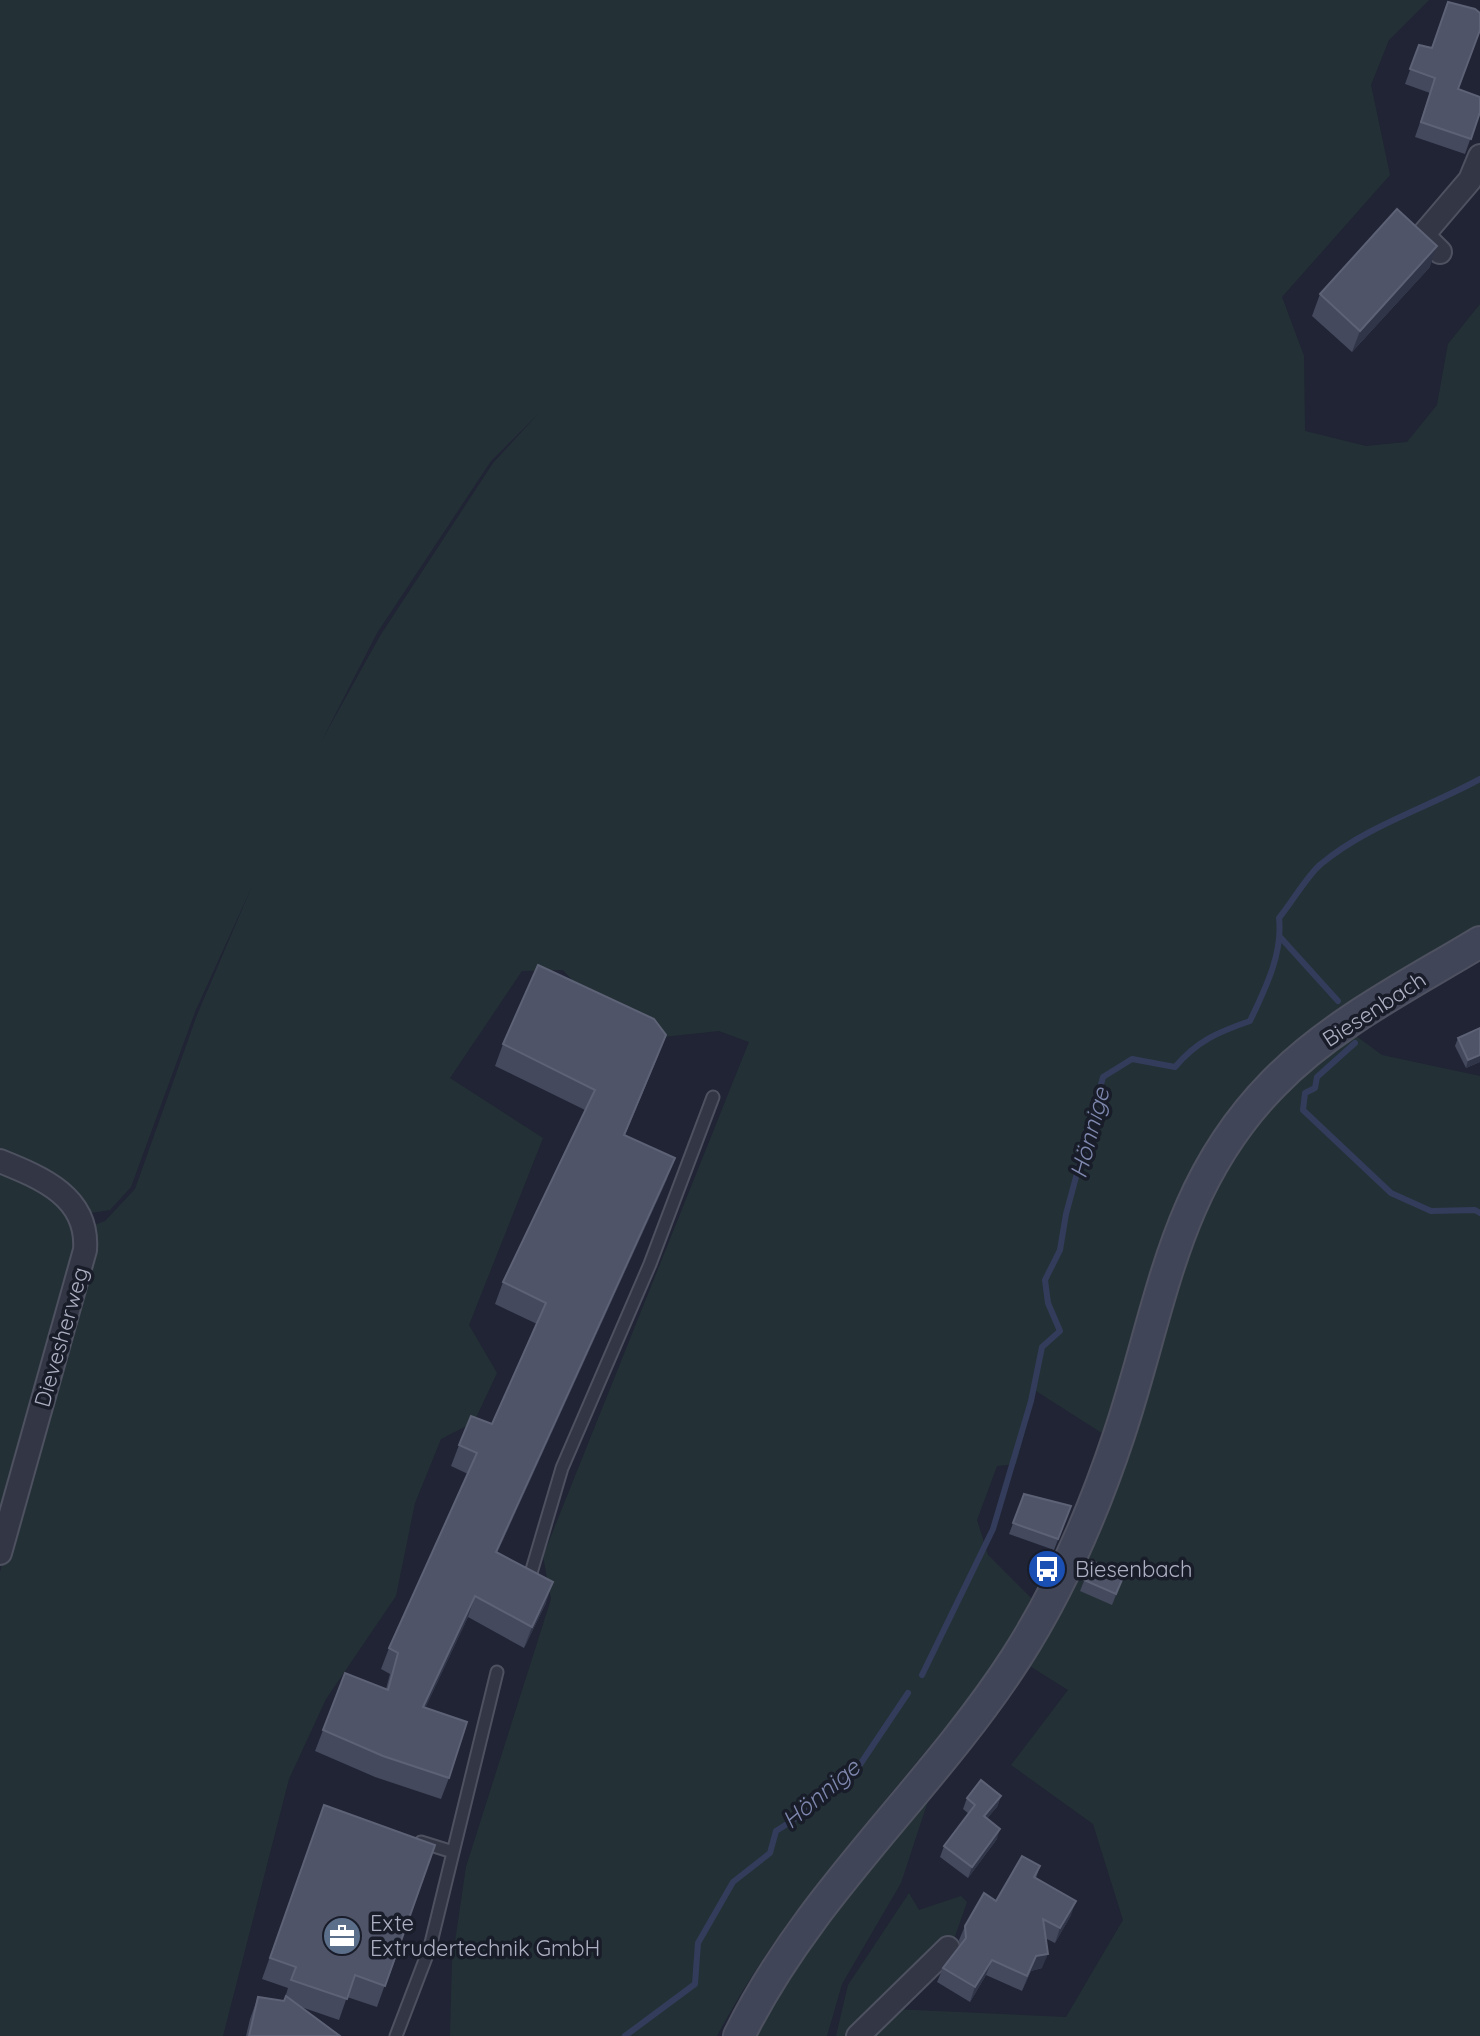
<svg xmlns="http://www.w3.org/2000/svg" width="1480" height="2036" viewBox="0 0 1480 2036" font-family="Quicksand,sans-serif">
  <rect width="100%" height="100%" fill="#202434"/>
  <path fill="#233136" fill-rule="evenodd" d="M 0,0 L 1429,0 L 1389,40 L 1371,85 L 1390,175 L 1282,297 L 1304,356 L 1305,431 L 1366,446 L 1407,442 L 1437,405 L 1448,344 L 1480,304 L 1480,929 L 1267,1071 L 1105,1435 L 1036,1391 L 1016,1464 L 997,1466 L 977,1520 L 988,1555 L 1035,1602 L 956,1720 L 943,1730 C 864,1828 776,1923 717,2036 L 450,2036 L 452,1962 L 466,1867 L 551,1599 L 543,1556 L 749,1042 L 719,1031 L 663,1037 L 591,1001 L 563,970 L 522,971 L 450,1078 L 543,1138 L 469,1325 L 497,1373 L 474,1422 L 441,1439 L 415,1503 L 396,1596 L 326,1699 L 289,1779 L 223,2036 L 0,2036 L 0,1572 L 42,1419 L 86,1228 L 105,1221 L 135,1189 L 197,1015 L 253,884 L 195,1012 L 131,1187 L 110,1210 L 91,1213 L 48,1176 L 0,1155 ZM 539,413 L 493,463 L 380,636 L 321,742 L 377,633 L 491,461 Z
    M 1352,1033 L 1382,1055 L 1480,1076 L 1480,2036 L 862,2036 L 893,2009 L 1066,2017 L 1123,1920 L 1093,1824 L 1011,1765 L 1068,1690 L 1025,1663 L 1162,1336 L 1196,1228 L 1238,1149 L 1286,1089 Z
    M 0,1165 L 68,1208 L 77,1247 L 0,1527 Z
    M 928,1801 L 901,1883 L 842,1984 L 827,2036 L 752,2036 L 812,1933 L 916,1802 Z
    M 909,1893 L 919,1910 L 961,1896 L 967,1902 L 951,1948 L 854,2036 L 836,2036 L 848,1985 Z"/>
  <g fill="none" stroke-linecap="round" stroke-linejoin="round">
    <path stroke="#343c5b" stroke-width="6" d="M 1281,938 L 1338,1001
      M 1355,1043 L 1317,1077 L 1315,1088 L 1305,1093 L 1303,1110 L 1391,1193 L 1431,1211 L 1475,1210 L 1480,1213
      M 922,1675 L 993,1529 L 1031,1401 L 1042,1347 L 1060,1331 L 1048,1303 L 1045,1280 L 1060,1250 L 1066,1214 L 1103,1077 L 1132,1059 L 1175,1067 C 1197,1041 1218,1032 1250,1021 C 1265,989 1283,954 1279,918 C 1290,905 1309,873 1321,864 C 1368,825 1427,808 1480,779
      M 625,2036 L 695,1984 L 698,1943 L 733,1882 L 770,1853 L 776,1831 L 809,1810 L 857,1769 L 908,1693"/>
    <g stroke="#4e5160" stroke-width="15">
      <path id="lane" d="M 531,1573 L 562,1468 L 650,1264 L 713,1097
        M 421,1842 L 453,1852
        M 396,2036 L 430,1947 L 497,1672"/>
    </g>
    <g stroke="#4e5160" stroke-width="26">
      <path id="street" d="M 1440,252 L 1423,235 L 1470,180 L 1480,156
        M 0,1161 C 42,1178 89,1197 85,1250 L 0,1553
        M 858,2036 L 948,1948"/>
    </g>
    <g stroke="#4e5160" stroke-width="34">
      <path id="secondary" d="M 739,2036 C 809,1893 931,1790 1016,1658 C 1059,1591 1094,1510 1119,1435 C 1162,1307 1172,1187 1273,1084 C 1331,1024 1409,985 1480,942"/>
    </g>
    <use href="#lane" stroke="#333745" stroke-width="11"/>
    <use href="#street" stroke="#333745" stroke-width="22"/>
    <use href="#secondary" stroke="#414558" stroke-width="30"/>
  </g>
  <path fill="#44495d" d="M 1419,45 L 1480,112 L 1465,154 L 1415,137 L 1430,93 L 1405,84 Z
    M 1430,267 L 1352,352 L 1312,316 L 1320,294 Z
    M 1480,1028 L 1480,1062 L 1466,1068 L 1455,1046 L 1458,1038 Z
    M 503,1044 L 658,1056 L 625,1135 L 667,1179 L 497,1553 L 546,1603 L 524,1648 L 468,1617 L 425,1708 L 449,1778 L 441,1799 L 375,1777 L 315,1751 L 345,1673 L 386,1689 L 390,1674 L 381,1669 L 389,1648 L 468,1474 L 451,1466 L 459,1445 L 492,1424 L 537,1324 L 495,1304 L 503,1282 L 585,1110 L 495,1066 Z
    M 1024,1494 L 1071,1506 L 1054,1550 L 1009,1534 Z
    M 1092,1561 L 1124,1575 L 1112,1605 L 1080,1591 Z
    M 1001,1796 L 997,1807 L 987,1818 L 997,1839 L 968,1878 L 940,1857 L 944,1846 L 969,1814 L 963,1809 L 967,1798 Z
    M 324,1805 L 435,1845 L 377,2007 L 347,1997 L 339,2020 L 301,2007 L 340,2036 L 246,2036 L 250,2019 L 258,1997 L 284,2001 L 288,1988 L 262,1979 Z
    M 1040,1866 L 1036,1878 L 1071,1915 L 1055,1943 L 1045,1938 L 1042,1968 L 1031,1971 L 1022,1991 L 986,1975 L 970,2002 L 937,1982 L 943,1968 L 960,1946 L 959,1940 L 965,1926 Z"/>
  <path fill="#313548" d="M 1437,246 L 1430,267 L 1352,352 L 1360,331 Z
    M 666,1035 L 658,1056 L 616,1156 L 624,1135 Z
    M 1480,1055 L 1480,1062 L 1466,1068 L 1468,1060 Z
    M 675,1158 L 667,1179 L 488,1573 L 496,1552 Z
    M 553,1582 L 546,1603 L 524,1648 L 532,1627 Z
    M 475,1596 L 468,1617 L 416,1728 L 423,1707 Z
    M 1001,1796 L 997,1807 L 980,1827 L 984,1816 Z
    M 1000,1829 L 997,1839 L 968,1878 L 972,1867 Z
    M 1076,1901 L 1071,1915 L 1055,1943 L 1060,1928 Z
    M 1048,1954 L 1042,1968 L 1031,1971 L 1022,1991 L 1036,1956 Z
    M 992,1960 L 986,1975 L 970,2002 L 975,1987 Z"/>
  <path fill="#4f5468" stroke="#5e6276" stroke-width="2" d="M 1448,2 L 1475,9 L 1480,13 L 1480,30 L 1458,89 L 1480,97 L 1480,112 L 1471,139 L 1421,122 L 1435,78 L 1410,69 L 1419,45 L 1432,48 Z
    M 1397,209 L 1437,246 L 1360,331 L 1320,294 Z
    M 538,965 L 654,1019 L 666,1035 L 624,1135 L 675,1158 L 496,1552 L 553,1582 L 532,1627 L 475,1596 L 423,1707 L 467,1722 L 449,1778 L 383,1756 L 323,1730 L 345,1673 L 388,1690 L 398,1653 L 389,1648 L 477,1453 L 459,1445 L 471,1416 L 492,1424 L 546,1303 L 503,1282 L 595,1090 L 503,1044 Z
    M 1480,1028 L 1480,1055 L 1468,1060 L 1458,1038 Z
    M 1024,1494 L 1071,1506 L 1058,1539 L 1013,1523 Z
    M 1092,1561 L 1124,1575 L 1116,1594 L 1084,1580 Z
    M 981,1780 L 1001,1796 L 984,1816 L 1000,1829 L 972,1867 L 944,1846 L 975,1805 L 967,1798 Z
    M 324,1805 L 435,1845 L 385,1986 L 355,1975 L 347,1999 L 291,1980 L 296,1967 L 270,1958 Z
    M 1022,1856 L 1040,1866 L 1034,1877 L 1076,1901 L 1060,1928 L 1043,1919 L 1048,1954 L 1036,1956 L 1027,1976 L 992,1960 L 975,1987 L 943,1968 L 966,1938 L 965,1926 L 984,1893 L 996,1901 Z
    M 286,1996 L 340,2036 L 249,2036 L 258,1997 L 284,2001 Z"/>
  <defs>
    <g id="bus-disc" transform="scale(2)"><circle r="9.5" fill="#1a4fb4" stroke="#191c29"/><path d="M-5-6H5V4H4V6H2V4H-2V6H-4V4H-5ZM-3.5-4V0h7V-4ZM-3.5 1.2v1.5H-2V1.2ZM2 1.2v1.5H3.5V1.2Z" fill="#fff"/></g>
    <g id="office-disc" transform="scale(2)"><circle r="9.5" fill="#5c6f8a" stroke="#191c29"/><path d="M-6-3h4V-5.5h4V-3h4V5H-6ZM-1-4.5V-3h2v-1.5ZM-6 0V1H6V0Z" fill="#fff"/></g>
  </defs>
  <g fill-rule="evenodd">
    <use href="#bus-disc" x="1047" y="1569"/>
    <use href="#office-disc" x="342" y="1936"/>
  </g>
  <g text-anchor="middle" stroke-width="7" stroke-linejoin="round" paint-order="stroke">
    <g font-size="22" fill="#adb0c2" stroke="#191c29">
      <text transform="translate(1374 1009) rotate(-33)" y="8">Biesenbach</text>
      <text transform="translate(61 1337) rotate(-74)" y="8">Dievesherweg</text>
    </g>
    <g font-size="22" fill="#adb0c2" stroke="#191c29" text-anchor="start">
      <text x="1075" y="1577">Biesenbach</text>
      <text x="370" y="1931">Exte<tspan x="370" dy="25">Extrudertechnik GmbH</tspan></text>
    </g>
    <g font-size="24" font-style="italic" fill="#7e88ae" stroke="#191c29">
      <text transform="translate(1090 1133) rotate(-75)" y="8">Hönnige</text>
      <text transform="translate(821 1794) rotate(-40)" y="8">Hönnige</text>
    </g>
  </g>
</svg>
